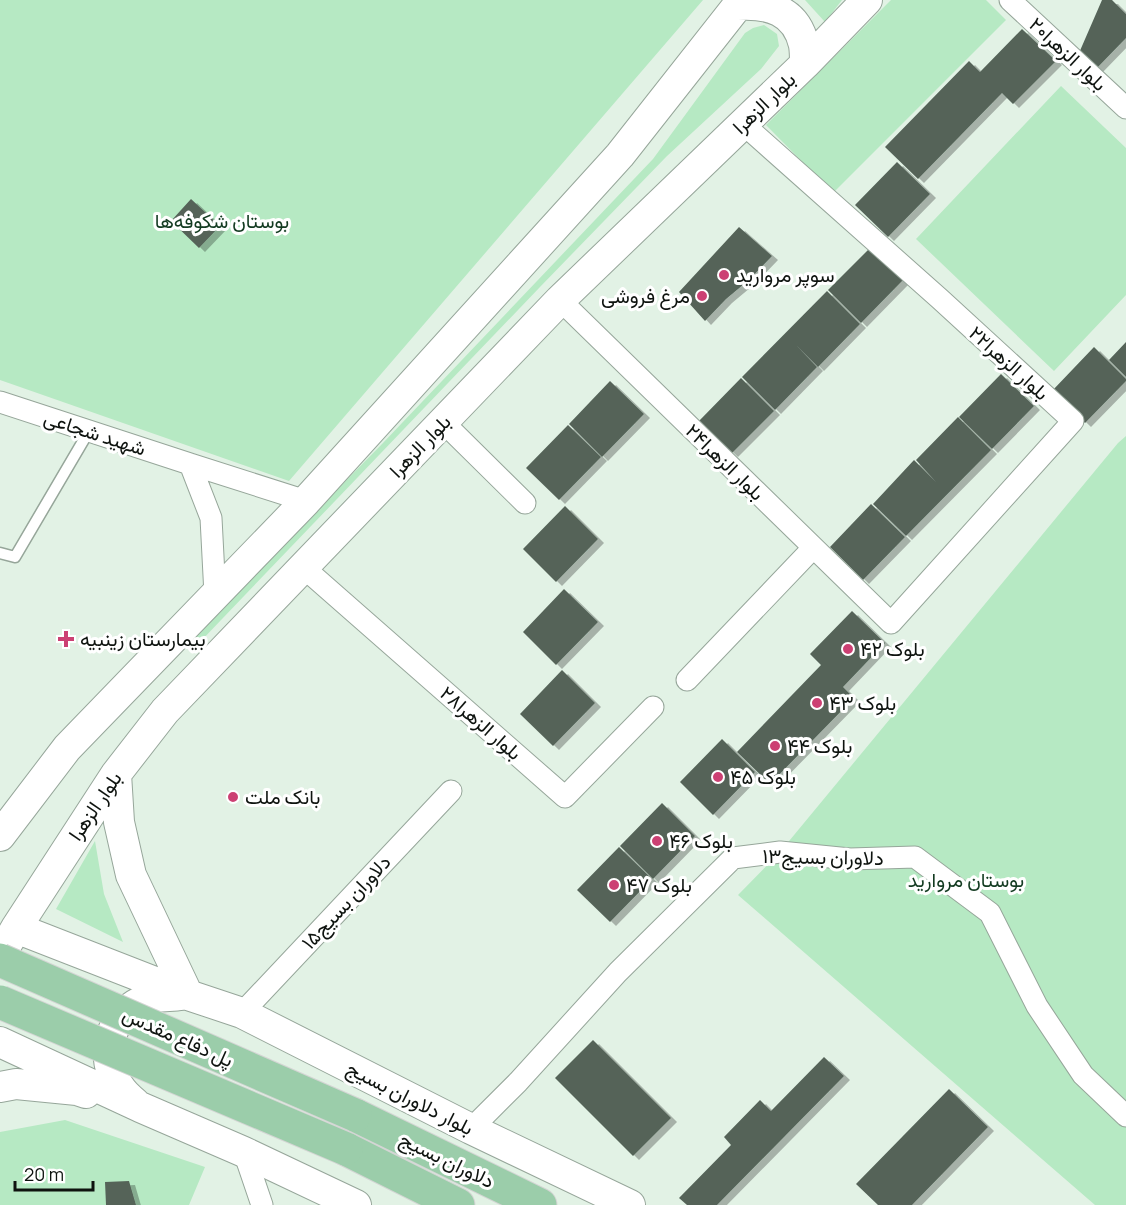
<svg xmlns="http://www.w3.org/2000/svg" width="1126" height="1205" viewBox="0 0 1126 1205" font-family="Manrope,Vazirmatn,sans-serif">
  <defs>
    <filter id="shadow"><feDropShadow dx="6" dy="4" stdDeviation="0" flood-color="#0004"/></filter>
  </defs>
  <rect width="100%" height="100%" fill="#e2f2e5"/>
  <path fill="#b6e9c3" d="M 0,0 L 703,0 L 289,481 L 0,380 Z
    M 805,0 L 842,0 L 825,22 Z
    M 891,0 L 986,0 L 1006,20 L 833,193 L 766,125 Z
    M 764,25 L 777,34 L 779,46 L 761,69 L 667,156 L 540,287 L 200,642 L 193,636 L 382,444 L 653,159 L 745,33 L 753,28 Z
    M 1061,86 L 1126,148 L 1126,295 L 1054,371 L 916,239 Z
    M 1126,436 L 1126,1205 L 1095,1205 L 738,895 L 780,852 L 1118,443 Z
    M 95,841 L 104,894 L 123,942 L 56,909 Z
    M 65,1120 L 205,1167 L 189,1205 L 0,1205 L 0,1132 Z"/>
  <path fill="#556459" filter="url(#shadow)" d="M 1102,0 L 1112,0 L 1126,14 L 1126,38 L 1096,69 L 1079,53 Z
    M 1022,29 L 1056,61 L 1013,104 L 1002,93 L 918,179 L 885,147 L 969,61 L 980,72 Z
    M 897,162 L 930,194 L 888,237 L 855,205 Z
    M 191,199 L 220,226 L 199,248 L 171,221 Z
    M 739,227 L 772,256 L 750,279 L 726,299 L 705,321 L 679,292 Z
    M 870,248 L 903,280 L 861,323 L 828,290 Z
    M 827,291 L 860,324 L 818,367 L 796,345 L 817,367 L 775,410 L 742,377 Z
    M 1126,342 L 1126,377 L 1109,360 Z
    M 1094,347 L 1126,379 L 1126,381 L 1085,423 L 1052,391 Z
    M 1001,374 L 1034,406 L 992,449 L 959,417 Z
    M 741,378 L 774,411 L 732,453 L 699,421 Z
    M 610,381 L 644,414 L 602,457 L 569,424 Z
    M 958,417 L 991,450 L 906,536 L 873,504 L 914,460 L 936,482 L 916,460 Z
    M 568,425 L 601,457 L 559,500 L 526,468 Z
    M 871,504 L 905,537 L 863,580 L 830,547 Z
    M 565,506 L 598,539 L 556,582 L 523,549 Z
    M 564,589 L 598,622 L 556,665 L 523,632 Z
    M 852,611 L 885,643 L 843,687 L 854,698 L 770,784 L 737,752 L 821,665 L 810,654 Z
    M 562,670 L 595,703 L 553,746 L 520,714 Z
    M 722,739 L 755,772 L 713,815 L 680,782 Z
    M 662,803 L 695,836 L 653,879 L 620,846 Z
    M 619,847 L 652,879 L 610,922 L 577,890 Z
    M 593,1040 L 671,1118 L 633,1156 L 555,1078 Z
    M 824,1057 L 844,1076 L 717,1205 L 687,1205 L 679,1198 L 731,1145 L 724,1137 L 760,1100 L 771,1111 Z
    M 949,1089 L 988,1127 L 912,1205 L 878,1205 L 856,1184 Z
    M 129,1181 L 136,1205 L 106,1205 L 105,1182 Z"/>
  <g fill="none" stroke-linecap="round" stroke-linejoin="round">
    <g stroke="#96a69a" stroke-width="13">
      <path id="lane" d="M 0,553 L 15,557 L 89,431"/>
    </g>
    <g stroke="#96a69a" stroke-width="23">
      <path id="street" d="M 1010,0 L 1126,108
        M 560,300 L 891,623 L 1073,421 L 940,299 L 742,123
        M 0,402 L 190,464
        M 443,422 L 525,503
        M 303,567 L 565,797 L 653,707
        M 215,595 L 211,518 L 190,464 L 306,501
        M 687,680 L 813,548
        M 242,1013 L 451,791
        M 471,1129 L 518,1082 L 618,972 L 733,858 L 780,852 L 850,859 L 915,857 L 990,913 L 1037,1006 L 1083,1075 L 1126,1116
        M 244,1152 L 262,1205"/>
    </g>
    <g stroke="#96a69a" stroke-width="32">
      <path id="secondary" d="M 737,5 C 768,3 796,10 804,45 C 805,51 805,58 805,64
        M 116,774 L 119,822 L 131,875 L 188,995
        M 0,836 L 67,748 L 306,501 L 620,155 L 742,0
        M 16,928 L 188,995 L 242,1013 L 471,1129 L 630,1205
        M 0,956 L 16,928 L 116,774 L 165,711 L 560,300 L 805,64 L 867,0
        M 0,1042 L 140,1107 L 244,1152 L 356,1205
        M 0,1087 L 16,1084 L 77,1090 L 86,1093
        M 135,1103 C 129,1098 123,1093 119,1086 C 99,1058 109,1017 140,1002 C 154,995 167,997 182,995"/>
    </g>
    <g stroke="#d4d5d4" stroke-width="35">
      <path id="primary" d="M 355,1115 L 540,1205
        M 346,1149 L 458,1205"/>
    </g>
    <use href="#lane" stroke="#fff" stroke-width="10"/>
    <use href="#street" stroke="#fff" stroke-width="21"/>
    <use href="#secondary" stroke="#fff" stroke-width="30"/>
    <use href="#primary" stroke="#9bcdaa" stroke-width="33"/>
    <g stroke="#d4d5d4" stroke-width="35" stroke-linecap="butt">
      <path id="primary-bridge" d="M 0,960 L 355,1115
        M 0,1002 L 346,1149"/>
    </g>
    <use href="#primary-bridge" stroke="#9bcdaa" stroke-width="33"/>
  </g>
  <g fill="#cc4073" stroke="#fff" stroke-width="2">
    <circle cx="724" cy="275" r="6"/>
    <circle cx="702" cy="296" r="6"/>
    <path d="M63 630h6v6h6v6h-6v6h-6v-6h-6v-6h6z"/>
    <circle cx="848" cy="649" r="6"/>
    <circle cx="817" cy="703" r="6"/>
    <circle cx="775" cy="746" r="6"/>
    <circle cx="718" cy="777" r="6"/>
    <circle cx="233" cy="797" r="6"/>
    <circle cx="657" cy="841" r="6"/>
    <circle cx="614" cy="885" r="6"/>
  </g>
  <g text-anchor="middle" stroke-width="6" stroke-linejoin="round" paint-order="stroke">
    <g font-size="20" fill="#0e130f" stroke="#fff">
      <text transform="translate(1068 54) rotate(43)" y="7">بلوار الزهرا۲۰</text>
      <text transform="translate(764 103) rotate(-44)" y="7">بلوار الزهرا</text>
      <text transform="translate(1009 363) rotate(42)" y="7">بلوار الزهرا۲۲</text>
      <text transform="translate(95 433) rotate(18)" y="7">شهید شجاعی</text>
      <text transform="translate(420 446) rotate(-46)" y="7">بلوار الزهرا</text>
      <text transform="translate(725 462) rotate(44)" y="7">بلوار الزهرا۲۴</text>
      <text transform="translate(481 723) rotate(41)" y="7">بلوار الزهرا۲۸</text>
      <text transform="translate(95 806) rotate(-56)" y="7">بلوار الزهرا</text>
      <text transform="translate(823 857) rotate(1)" y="7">دلاوران بسیج۱۳</text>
      <text transform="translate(346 902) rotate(-47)" y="7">دلاوران بسیج۱۵</text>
      <text transform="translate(178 1037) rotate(24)" y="7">پل دفاع مقدس</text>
      <text transform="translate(410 1098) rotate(27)" y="7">بلوار دلاوران بسیج</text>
      <text transform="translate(447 1160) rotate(26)" y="7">دلاوران بسیج</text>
    </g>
    <g font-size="20" fill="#133b21" stroke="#fff">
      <text x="222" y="228">بوستان شکوفه‌ها</text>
      <text x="966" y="887">بوستان مروارید</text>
    </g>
    <g font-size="20" fill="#0e130f" stroke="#fff" text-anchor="start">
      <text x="736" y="282">سوپر مروارید</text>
      <text x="690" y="303" text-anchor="end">مرغ فروشی</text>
      <text x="80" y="646">بیمارستان زینبیه</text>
      <text x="860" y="656">بلوک ۴۲</text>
      <text x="829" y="710">بلوک ۴۳</text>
      <text x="787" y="753">بلوک ۴۴</text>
      <text x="730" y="784">بلوک ۴۵</text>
      <text x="245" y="804">بانک ملت</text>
      <text x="669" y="848">بلوک ۴۶</text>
      <text x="626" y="892">بلوک ۴۷</text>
    </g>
  </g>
  <path d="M15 1181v9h78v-9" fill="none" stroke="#0e130f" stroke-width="3"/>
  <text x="24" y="1181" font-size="18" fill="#0e130f" stroke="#ffffff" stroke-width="4.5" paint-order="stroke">20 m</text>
</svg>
